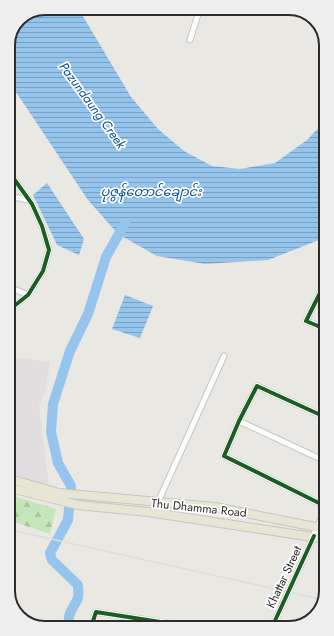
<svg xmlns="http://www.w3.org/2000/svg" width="334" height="636" viewBox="0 0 334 636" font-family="Jost,'Noto Sans Myanmar',sans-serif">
  <defs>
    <pattern id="forest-firs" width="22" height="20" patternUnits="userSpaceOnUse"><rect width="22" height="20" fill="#c4e6ba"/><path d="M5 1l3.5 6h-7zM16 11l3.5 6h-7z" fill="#a9c5a0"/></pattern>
    <pattern id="water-rules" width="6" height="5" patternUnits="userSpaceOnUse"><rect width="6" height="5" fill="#95c4ec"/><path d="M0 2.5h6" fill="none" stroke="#7a9fbf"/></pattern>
  </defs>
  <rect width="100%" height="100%" fill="#eae8e2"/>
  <path fill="#e2dee0" d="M 10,357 L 50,362 L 46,389 L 39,406 L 49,486 L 10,475 Z"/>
  <path fill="url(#forest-firs)" d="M 10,495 L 56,509 L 50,534 L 11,521 Z"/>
  <path fill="url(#water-rules)" d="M 45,8 L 78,8 L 131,97 L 158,129 L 184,151 L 212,166 L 240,169 L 275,163 L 307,140 L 324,122 L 324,238 L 268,260 L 205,264 L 157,256 L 118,234 L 88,200 L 8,80 L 8,43 L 19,19 Z
    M 47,183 L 84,239 L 79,255 L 57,245 L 33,195 Z
    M 125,295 L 153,306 L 140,338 L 112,329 Z"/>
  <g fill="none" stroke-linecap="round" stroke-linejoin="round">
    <path stroke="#95c4ec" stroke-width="10" d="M 71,628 C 65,615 73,609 78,598 C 79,594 78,589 78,585 L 52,560 L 50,553 L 68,520 L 71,486 L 58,463 L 51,432 L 53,404 L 70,351 L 88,314 L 106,257 L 125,223"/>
    <g stroke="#c7c6c7" stroke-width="7">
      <path id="minor" d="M 190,40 L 200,8
        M 9,172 L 32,204 L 42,226 L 49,250 L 43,271 L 28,295 L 9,310
        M 9,196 L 28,200
        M 324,285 L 306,321 L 325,329
        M 9,287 L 28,295
        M 325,417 L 257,386 L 239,421 L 224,456 L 325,506
        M 239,421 L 325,461
        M 158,502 L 224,356
        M 273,625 L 314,536
        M 91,627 L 96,612 L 186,626
        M 141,627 L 142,619"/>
    </g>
    <g stroke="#c7c6c7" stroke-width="9">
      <path id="secondary" d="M 314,536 L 326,511"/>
    </g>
    <g stroke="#c6c5c2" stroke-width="10">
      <path id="primary" d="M 10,479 L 59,493 L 215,507 L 326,529
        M 10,488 L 78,505 L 148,512 L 326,539"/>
    </g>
    <use href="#minor" stroke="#fcfcfb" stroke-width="5"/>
    <use href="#secondary" stroke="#fcfcfb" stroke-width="7"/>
    <use href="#primary" stroke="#e7e6d4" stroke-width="8"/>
    <path stroke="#dededf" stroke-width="1.5" d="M 11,530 L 324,600"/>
    <g stroke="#fff" stroke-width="6">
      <path id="cycleway" d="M 9,172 L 32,204 L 42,226 L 49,250 L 43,271 L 28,295 L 9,310
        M 324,285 L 306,321 L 325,329
        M 325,417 L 257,386 L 239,421 L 224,456 L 325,506
        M 273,625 L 314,536
        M 91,627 L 96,612 L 186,626"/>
    </g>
    <use href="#cycleway" stroke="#1b5e20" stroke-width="4"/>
  </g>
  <g text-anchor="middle" stroke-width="3.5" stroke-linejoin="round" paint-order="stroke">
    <g font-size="12" fill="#2c2c2c" stroke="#fff">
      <text transform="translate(199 508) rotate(6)" y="4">Thu Dhamma Road</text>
      <text transform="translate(284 577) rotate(-65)" y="4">Khattar Street</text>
    </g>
    <g font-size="13" font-style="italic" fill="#0c509f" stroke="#fff">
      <text transform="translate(93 105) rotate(54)" y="5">Pazundaung Creek</text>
      <text x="151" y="196">ပုဇွန်တောင်ချောင်း</text>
    </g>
  </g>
  <path d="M0 0H334V636H0ZM45 15H289A30 30 0 0 1 319 45V591A30 30 0 0 1 289 621H45A30 30 0 0 1 15 591V45A30 30 0 0 1 45 15Z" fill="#eee" fill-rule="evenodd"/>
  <path fill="none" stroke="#2c2c2c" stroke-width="2" d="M45 15H289A30 30 0 0 1 319 45V591A30 30 0 0 1 289 621H45A30 30 0 0 1 15 591V45A30 30 0 0 1 45 15Z"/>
</svg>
